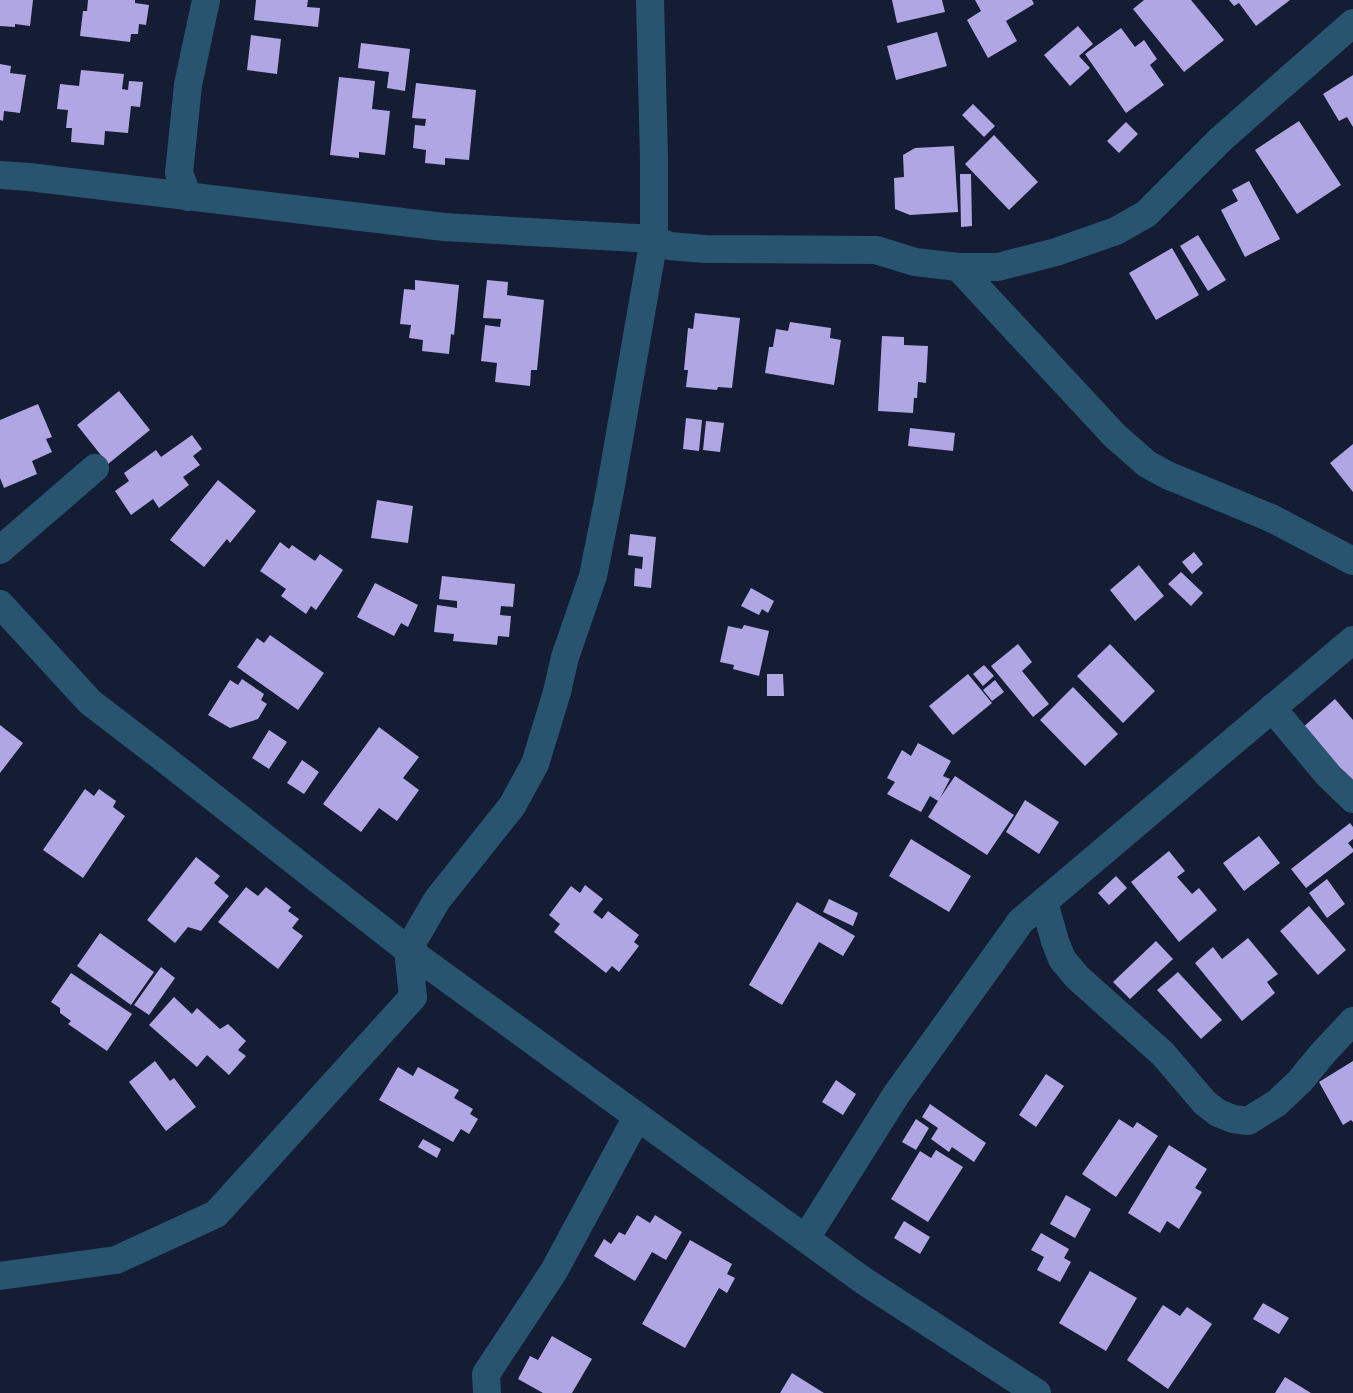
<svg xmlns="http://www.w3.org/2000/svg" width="1353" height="1393" viewBox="0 0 1353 1393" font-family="Merriweather,serif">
  <rect width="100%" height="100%" fill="#141d33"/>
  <path fill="#b1a6e4" d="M 0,0 L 33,0 L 30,26 L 15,24 L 15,27 L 0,26 Z
    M 88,0 L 135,0 L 135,3 L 149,5 L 146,25 L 139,24 L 138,34 L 131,34 L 130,42 L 80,36 L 83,11 L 87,11 Z
    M 256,0 L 308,0 L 307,7 L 320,8 L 318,27 L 254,20 Z
    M 892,0 L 942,0 L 945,12 L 897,23 Z
    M 975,0 L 1032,0 L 1034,4 L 1006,21 L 1017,41 L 988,58 L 967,20 L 981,11 Z
    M 1144,0 L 1191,0 L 1224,40 L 1184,72 L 1133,9 Z
    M 1229,0 L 1290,0 L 1256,26 L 1239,3 L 1234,6 Z
    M 1078,26 L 1093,44 L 1079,56 L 1090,68 L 1070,86 L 1044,55 Z
    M 1121,28 L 1135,47 L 1144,40 L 1157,59 L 1150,65 L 1164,85 L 1126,113 L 1085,54 Z
    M 937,32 L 947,66 L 896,80 L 887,46 Z
    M 251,35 L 281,39 L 277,74 L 247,70 Z
    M 361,43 L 410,49 L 405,91 L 387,88 L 389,72 L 358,68 Z
    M 0,64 L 11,66 L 10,73 L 26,75 L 20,113 L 4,111 L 3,121 L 0,120 Z
    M 81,70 L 124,74 L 122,89 L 128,90 L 129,81 L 143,82 L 140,107 L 131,106 L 128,133 L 105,131 L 104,145 L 71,142 L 72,128 L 66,128 L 68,110 L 57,109 L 60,84 L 79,86 Z
    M 1353,75 L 1353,127 L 1347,117 L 1339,121 L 1323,94 Z
    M 339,77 L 375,81 L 372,109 L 390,111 L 385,155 L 359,152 L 359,158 L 330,155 Z
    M 416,83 L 476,90 L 469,160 L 445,158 L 445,165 L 425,163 L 426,150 L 413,148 L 415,125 L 425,126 L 426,119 L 412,118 Z
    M 973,104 L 995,126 L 984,137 L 962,115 Z
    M 1299,121 L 1341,185 L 1297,214 L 1255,150 Z
    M 1126,122 L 1138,134 L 1119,153 L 1107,141 Z
    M 994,135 L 1038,182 L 1009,210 L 965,164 Z
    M 954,146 L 958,212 L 910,215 L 895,209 L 894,178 L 904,177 L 903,155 L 915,148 Z
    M 960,174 L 971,174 L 972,226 L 961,227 Z
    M 1249,181 L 1280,239 L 1245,257 L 1221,210 L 1238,201 L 1232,190 Z
    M 1198,235 L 1226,280 L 1208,291 L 1180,246 Z
    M 1172,248 L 1199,295 L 1156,320 L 1129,273 Z
    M 415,280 L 459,285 L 454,335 L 451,334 L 449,354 L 422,351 L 423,340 L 409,338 L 411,325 L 400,324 L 404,289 L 415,290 Z
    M 487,280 L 508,282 L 507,295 L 544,300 L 537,370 L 531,370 L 530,386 L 495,382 L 497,363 L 481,361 L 485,325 L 500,327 L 501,319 L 483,318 Z
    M 695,313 L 740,318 L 732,388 L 718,387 L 717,390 L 686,387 L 688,370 L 684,370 L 688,328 L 693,329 Z
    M 790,322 L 831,328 L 830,338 L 841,340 L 834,385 L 765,373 L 769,347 L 773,347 L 776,329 L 788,331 Z
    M 882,336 L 904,337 L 904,345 L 928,346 L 926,383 L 918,382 L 917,398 L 914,398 L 913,413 L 878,411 Z
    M 119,391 L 150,430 L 108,464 L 77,425 Z
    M 38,404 L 52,437 L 46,439 L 52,452 L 32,461 L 37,474 L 4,488 L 0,478 L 0,420 Z
    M 686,418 L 702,420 L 699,451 L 683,449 Z
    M 706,421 L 724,423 L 720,452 L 703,450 Z
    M 910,428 L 955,433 L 953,451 L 908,446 Z
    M 192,435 L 202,449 L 193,456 L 200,465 L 183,477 L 189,485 L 159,508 L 153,499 L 131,515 L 115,491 L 129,481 L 124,473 L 156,450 L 161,457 Z
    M 1353,444 L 1353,492 L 1330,463 Z
    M 218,480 L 256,511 L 230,543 L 227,539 L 204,567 L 170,540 Z
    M 377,500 L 413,506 L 408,543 L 371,538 Z
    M 630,534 L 656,537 L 651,588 L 634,586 L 635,568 L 642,569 L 643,557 L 628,555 Z
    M 280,542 L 289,549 L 292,545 L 315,561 L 320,554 L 343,570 L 316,610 L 311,606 L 306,614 L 281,596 L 286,589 L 260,571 Z
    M 1194,552 L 1203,564 L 1192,574 L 1182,562 Z
    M 1139,565 L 1164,596 L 1135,621 L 1110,590 Z
    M 1181,572 L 1203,593 L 1191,606 L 1168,584 Z
    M 442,576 L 515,584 L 513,607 L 501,606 L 500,615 L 511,616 L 509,637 L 498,636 L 497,645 L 453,641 L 454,634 L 434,632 L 437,605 L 457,608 L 457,601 L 439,599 Z
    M 375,583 L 418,605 L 408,627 L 401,623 L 394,636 L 357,617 Z
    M 751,588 L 774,601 L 768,613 L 762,609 L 759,615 L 741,606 Z
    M 744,625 L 769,631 L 759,676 L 733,669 L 734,665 L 720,662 L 728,626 L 742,629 Z
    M 270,635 L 324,673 L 298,710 L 237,667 L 257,638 L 264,643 Z
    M 1018,644 L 1032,662 L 1022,671 L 1049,704 L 1033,717 L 991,666 Z
    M 1110,644 L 1155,691 L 1123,723 L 1077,676 Z
    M 984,665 L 994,676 L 983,686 L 973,674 Z
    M 767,674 L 783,674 L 784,696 L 767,696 Z
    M 968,674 L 992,703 L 953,735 L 929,706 Z
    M 242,679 L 264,694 L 261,700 L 267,704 L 258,719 L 230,728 L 208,715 L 230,680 L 238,685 Z
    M 995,680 L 1004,692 L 992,701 L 983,690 Z
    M 1073,687 L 1118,734 L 1085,766 L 1040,720 Z
    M 1335,699 L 1353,720 L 1353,787 L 1301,729 Z
    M 0,725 L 23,743 L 0,773 Z
    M 379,727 L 419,757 L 403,778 L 419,790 L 397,821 L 379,808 L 361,832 L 323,804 Z
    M 269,730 L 287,742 L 269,769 L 252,758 Z
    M 918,743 L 951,761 L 943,776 L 950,779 L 940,798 L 955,776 L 1014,815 L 987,855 L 928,817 L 938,801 L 930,796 L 921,812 L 887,794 L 895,782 L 887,778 L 902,750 L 911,756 Z
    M 302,760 L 319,772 L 304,794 L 287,783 Z
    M 85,789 L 94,796 L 99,789 L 116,801 L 113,807 L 125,816 L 83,878 L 43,850 Z
    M 1025,800 L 1059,822 L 1039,854 L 1006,832 Z
    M 1350,823 L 1353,827 L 1353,839 L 1348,843 L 1353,849 L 1353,852 L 1306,888 L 1291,869 Z
    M 1259,836 L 1280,863 L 1244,891 L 1223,863 Z
    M 911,839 L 971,876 L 949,912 L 889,876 Z
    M 1169,851 L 1185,871 L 1177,877 L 1192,894 L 1199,888 L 1217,910 L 1179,942 L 1131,882 Z
    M 196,857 L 220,876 L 214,883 L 229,896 L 201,931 L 188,927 L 175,943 L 147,920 Z
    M 1116,876 L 1127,888 L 1109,905 L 1098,893 Z
    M 1327,879 L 1345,904 L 1327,918 L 1309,893 Z
    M 585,885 L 603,899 L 593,912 L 602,919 L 608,911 L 639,935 L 634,942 L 639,946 L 619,972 L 612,966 L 606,973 L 554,932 L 560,924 L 549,915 L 571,886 L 580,893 Z
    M 246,887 L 258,896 L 266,887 L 291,907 L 288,911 L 299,919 L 292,928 L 303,936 L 278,969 L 218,922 Z
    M 829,899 L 858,913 L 853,926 L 823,912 Z
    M 797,902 L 855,936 L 843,956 L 819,942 L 782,1005 L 749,985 Z
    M 1309,906 L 1346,950 L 1318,975 L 1280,931 Z
    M 100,933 L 154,972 L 131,1005 L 77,966 Z
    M 1248,938 L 1278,974 L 1267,982 L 1275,993 L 1242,1021 L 1195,963 L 1213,947 L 1222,959 Z
    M 1156,941 L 1173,959 L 1130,999 L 1113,982 Z
    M 161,967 L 175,978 L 149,1015 L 134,1005 Z
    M 1178,972 L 1222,1020 L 1201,1039 L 1157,990 Z
    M 71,973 L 132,1014 L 107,1051 L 68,1024 L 71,1021 L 60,1013 L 60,1008 L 51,1002 Z
    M 174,997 L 192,1014 L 197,1008 L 220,1029 L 228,1024 L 246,1041 L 238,1050 L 246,1056 L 229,1075 L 207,1055 L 197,1067 L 149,1025 Z
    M 155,1061 L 170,1081 L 174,1078 L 196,1107 L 166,1131 L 129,1082 Z
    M 1353,1061 L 1353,1122 L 1351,1120 L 1343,1125 L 1319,1082 Z
    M 398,1067 L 413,1076 L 418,1067 L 459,1090 L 454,1098 L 473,1109 L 470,1114 L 478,1119 L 469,1134 L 461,1129 L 453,1142 L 379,1100 Z
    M 1046,1074 L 1064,1086 L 1036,1127 L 1019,1115 Z
    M 836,1080 L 856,1094 L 843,1115 L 822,1102 Z
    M 930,1104 L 986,1143 L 974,1162 L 952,1147 L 949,1152 L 931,1139 L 938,1128 L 922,1117 Z
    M 916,1119 L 929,1128 L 916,1150 L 902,1142 Z
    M 1119,1119 L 1133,1128 L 1137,1122 L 1158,1136 L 1116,1197 L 1082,1174 Z
    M 423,1139 L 441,1149 L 437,1158 L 418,1147 Z
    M 1169,1145 L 1207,1169 L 1195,1188 L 1202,1192 L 1179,1229 L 1167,1221 L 1160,1233 L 1128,1213 Z
    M 936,1150 L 963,1167 L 928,1222 L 891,1199 L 920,1151 L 931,1158 Z
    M 1066,1195 L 1091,1209 L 1075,1238 L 1050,1224 Z
    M 637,1215 L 650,1223 L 655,1215 L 682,1232 L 666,1260 L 652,1252 L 635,1281 L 594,1256 L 604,1239 L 611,1244 L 619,1232 L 625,1235 Z
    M 904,1221 L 930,1237 L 920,1254 L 894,1238 Z
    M 1041,1233 L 1069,1249 L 1064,1258 L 1071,1262 L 1060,1282 L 1037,1270 L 1044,1257 L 1031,1250 Z
    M 690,1240 L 732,1264 L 727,1274 L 735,1278 L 727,1293 L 719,1288 L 685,1348 L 642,1324 Z
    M 1090,1271 L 1137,1298 L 1106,1351 L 1059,1323 Z
    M 1263,1303 L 1289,1318 L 1279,1334 L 1253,1319 Z
    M 1163,1305 L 1180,1316 L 1187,1307 L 1212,1324 L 1168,1389 L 1127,1360 Z
    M 552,1336 L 592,1359 L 572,1393 L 543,1393 L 518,1379 L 530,1356 L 538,1360 Z
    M 792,1373 L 824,1393 L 780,1393 Z
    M 1285,1377 L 1311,1393 L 1275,1393 Z"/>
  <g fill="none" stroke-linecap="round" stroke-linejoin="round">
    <path stroke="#28546f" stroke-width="28" d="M 0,175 L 29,177 L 444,227 L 654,239 L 669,246 L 705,249 L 876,250 L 915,262 L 958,267 L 998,267 L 1056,252 L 1116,231 L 1146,214 L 1221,139 L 1353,23
      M 188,197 L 179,173 L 188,85 L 206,0
      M 958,267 L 1115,436 L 1147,464 L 1167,475 L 1271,518 L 1353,561
      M 0,550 L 95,468
      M 0,604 L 90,702 L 158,754 L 408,950 L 864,1281 L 1037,1393
      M 1272,708 L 1329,776 L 1353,799
      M 1044,902 L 1055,941 L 1062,959 L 1077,977 L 1163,1054 L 1205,1103 L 1218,1113 L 1233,1119 L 1248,1121 L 1277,1103 L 1300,1081 L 1323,1053 L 1353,1021
      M 806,1238 L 896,1095 L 1021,921 L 1353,640
      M 0,1276 L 116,1260 L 216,1214 L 413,997 L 408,950 L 437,900 L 512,806 L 535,764 L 557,692 L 565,657 L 593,576 L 610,491 L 654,239 L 654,158 L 650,0
      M 487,1393 L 486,1374 L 554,1271 L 637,1117"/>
  </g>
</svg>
